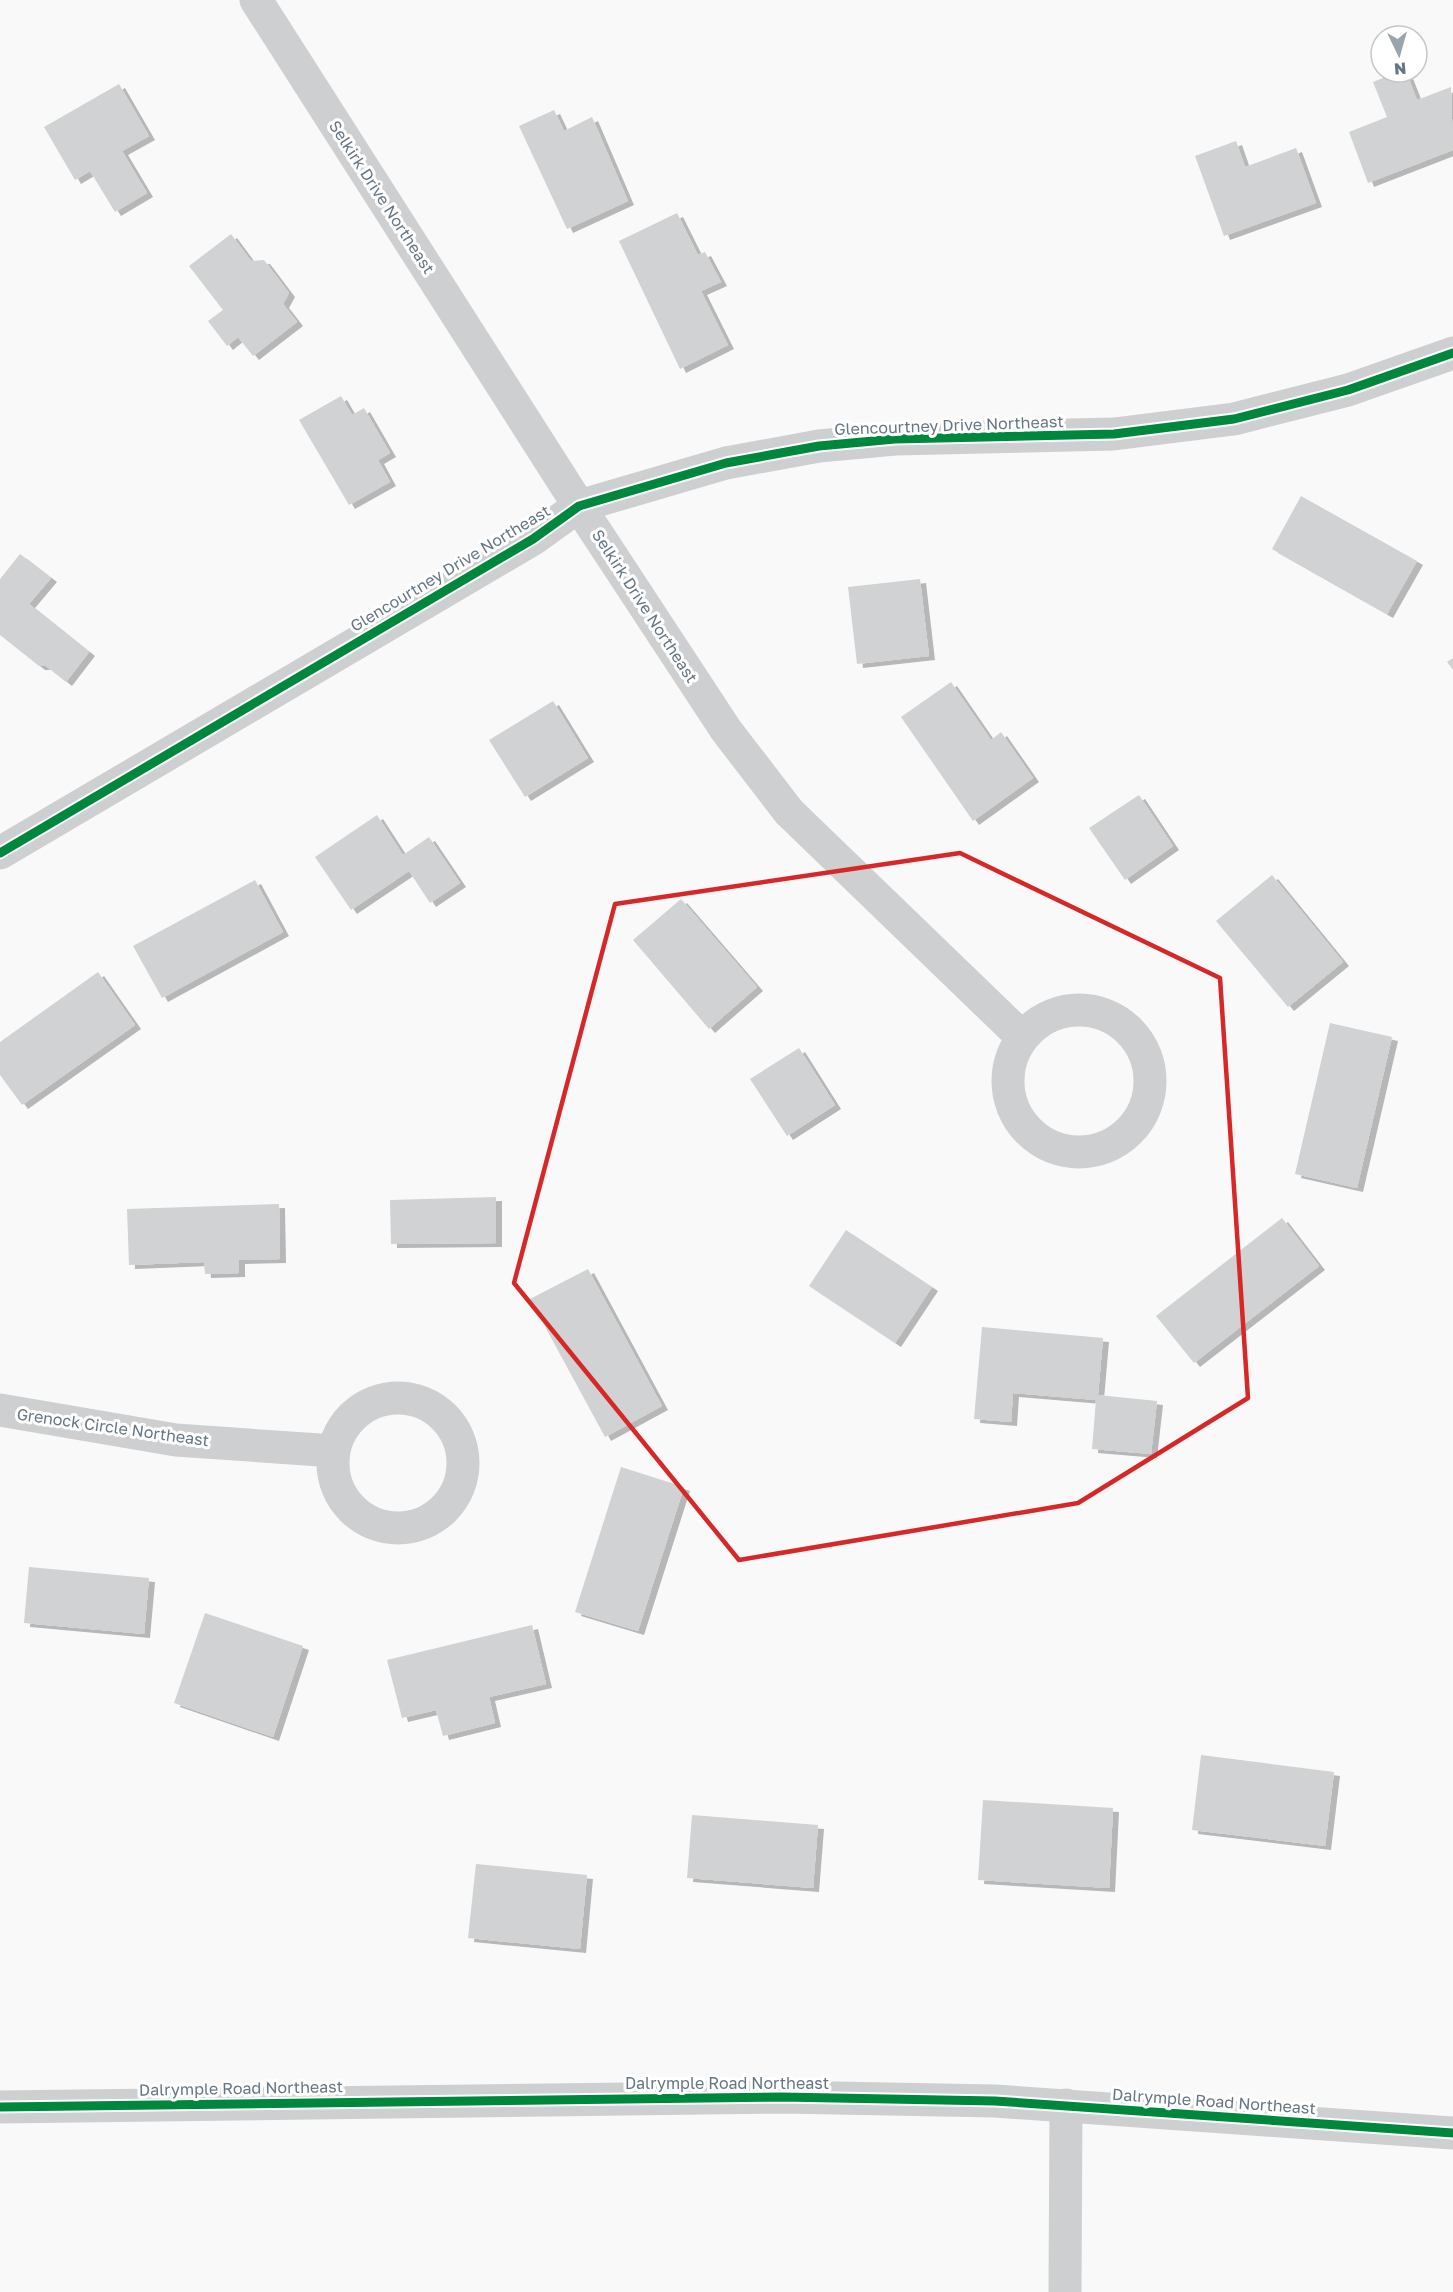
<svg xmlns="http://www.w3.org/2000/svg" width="1453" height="2292" viewBox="0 0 1453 2292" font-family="'Golos Text',sans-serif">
  <defs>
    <filter id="shadow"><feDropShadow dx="6" dy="4" stdDeviation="0" flood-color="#0004"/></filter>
  </defs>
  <rect width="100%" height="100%" fill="#f9f9f9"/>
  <path fill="#d0d2d3" filter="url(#shadow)" d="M 1398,72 L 1406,72 L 1417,100 L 1451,87 L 1453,150 L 1368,183 L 1349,132 L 1387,117 L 1373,82 Z
    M 119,84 L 149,136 L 122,151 L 147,193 L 115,212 L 90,171 L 75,180 L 44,127 Z
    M 554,110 L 564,131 L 592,117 L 628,201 L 567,229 L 519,126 Z
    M 1236,141 L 1245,167 L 1296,148 L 1316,203 L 1224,236 L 1195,156 Z
    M 677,213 L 698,255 L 705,252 L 721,282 L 701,291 L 728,345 L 680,369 L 619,241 Z
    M 231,234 L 251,261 L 264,260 L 289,293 L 283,304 L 297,322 L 253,356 L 238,337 L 227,346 L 208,321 L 223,310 L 189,266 Z
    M 341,396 L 352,415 L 364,408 L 390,453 L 378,460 L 390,482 L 349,505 L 299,420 Z
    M 1301,496 L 1417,561 L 1387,614 L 1272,549 Z
    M 20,554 L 51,578 L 29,604 L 89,652 L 66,682 L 46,666 L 39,666 L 0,635 L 0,579 Z
    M 920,579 L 929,656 L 857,664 L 848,587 Z
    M 1453,658 L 1453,670 L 1447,662 Z
    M 951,682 L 991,740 L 1001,732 L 1033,778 L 973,821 L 901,717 Z
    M 553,701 L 588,758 L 525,797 L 489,740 Z
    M 1139,795 L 1173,846 L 1125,880 L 1089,828 Z
    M 377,815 L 403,855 L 429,837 L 460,883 L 430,903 L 409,871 L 351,910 L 315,857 Z
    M 1272,875 L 1343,962 L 1288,1007 L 1216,921 Z
    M 255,880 L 283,932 L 162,998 L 133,946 Z
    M 681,899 L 757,987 L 709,1029 L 633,940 Z
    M 98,972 L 135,1025 L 22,1105 L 0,1075 L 0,1042 Z
    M 1330,1023 L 1392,1037 L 1357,1188 L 1295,1174 Z
    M 799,1048 L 835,1105 L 787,1136 L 750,1079 Z
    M 496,1197 L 496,1243 L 391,1244 L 390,1200 Z
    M 279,1204 L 280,1259 L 239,1260 L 239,1273 L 205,1274 L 204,1262 L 129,1265 L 127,1209 Z
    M 1282,1218 L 1319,1266 L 1194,1363 L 1156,1316 Z
    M 846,1230 L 932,1287 L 895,1343 L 809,1286 Z
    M 588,1269 L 662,1406 L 605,1437 L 530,1299 Z
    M 982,1327 L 1103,1338 L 1098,1395 L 1157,1401 L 1151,1454 L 1092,1449 L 1096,1400 L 1013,1393 L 1011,1422 L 974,1419 Z
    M 621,1467 L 684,1487 L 638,1631 L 575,1612 Z
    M 29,1567 L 149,1578 L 144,1634 L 24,1623 Z
    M 205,1613 L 303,1646 L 273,1737 L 174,1703 Z
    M 532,1625 L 546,1684 L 489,1697 L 495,1723 L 443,1736 L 436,1710 L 402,1718 L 387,1660 Z
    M 1201,1755 L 1334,1772 L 1325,1846 L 1192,1830 Z
    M 983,1800 L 1113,1808 L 1109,1888 L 978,1880 Z
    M 692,1815 L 818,1825 L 813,1888 L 687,1878 Z
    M 476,1864 L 587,1875 L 580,1949 L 468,1938 Z"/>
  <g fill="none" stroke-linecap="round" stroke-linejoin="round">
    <path stroke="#cecfd0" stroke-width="33" d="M 256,0 L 579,506 L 726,730 L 789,812 L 1022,1037
      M 0,853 L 533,539 L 579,506 L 726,463 L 819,446 L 895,439 L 1114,434 L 1234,419 L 1348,390 L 1453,353
      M1008 1081a71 71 0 1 1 142 0a71 71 0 1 1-142 0Z
      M333 1463a65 65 0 1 1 130 0a65 65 0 1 1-130 0Z
      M 0,1410 L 176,1440 L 334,1451
      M 1065,2292 L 1066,2105"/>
    <path stroke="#cecfd0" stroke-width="33" d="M 0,2107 L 782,2097 L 995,2101 L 1453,2133"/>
    <g stroke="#fff" stroke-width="13">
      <path id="cycleway" d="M 0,853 L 533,539 L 579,506 L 726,463 L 819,446 L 895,439 L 1114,434 L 1234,419 L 1348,390 L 1453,353
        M 0,2107 L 782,2097 L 995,2101 L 1453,2133"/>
    </g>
    <use href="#cycleway" stroke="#00873e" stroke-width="9"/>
  </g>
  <path fill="none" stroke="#d62828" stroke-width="4.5" stroke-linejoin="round" d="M 960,853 L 1220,978 L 1248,1398 L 1078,1503 L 739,1560 L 514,1283 L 615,904 Z"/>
  <g text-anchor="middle" stroke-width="6" stroke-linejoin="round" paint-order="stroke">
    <g font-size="16" fill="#657683" stroke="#fff">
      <text transform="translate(382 197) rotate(57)" y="6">Selkirk Drive Northeast</text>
      <text transform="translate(949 425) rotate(-2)" y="6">Glencourtney Drive Northeast</text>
      <text transform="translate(450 568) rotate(-31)" y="6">Glencourtney Drive Northeast</text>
      <text transform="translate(645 606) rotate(57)" y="6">Selkirk Drive Northeast</text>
      <text transform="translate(113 1427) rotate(8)" y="6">Grenock Circle Northeast</text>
      <text x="727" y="2089">Dalrymple Road Northeast</text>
      <text transform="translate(241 2088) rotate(-1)" y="6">Dalrymple Road Northeast</text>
      <text transform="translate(1214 2101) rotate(4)" y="6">Dalrymple Road Northeast</text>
    </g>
  </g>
  <g transform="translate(1399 54) rotate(175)"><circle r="28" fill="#ffffff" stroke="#c1c8cd" stroke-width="1.5"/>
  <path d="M0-4.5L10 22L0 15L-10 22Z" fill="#99a4ac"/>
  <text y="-9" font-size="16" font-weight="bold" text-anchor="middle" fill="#657683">N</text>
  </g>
</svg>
